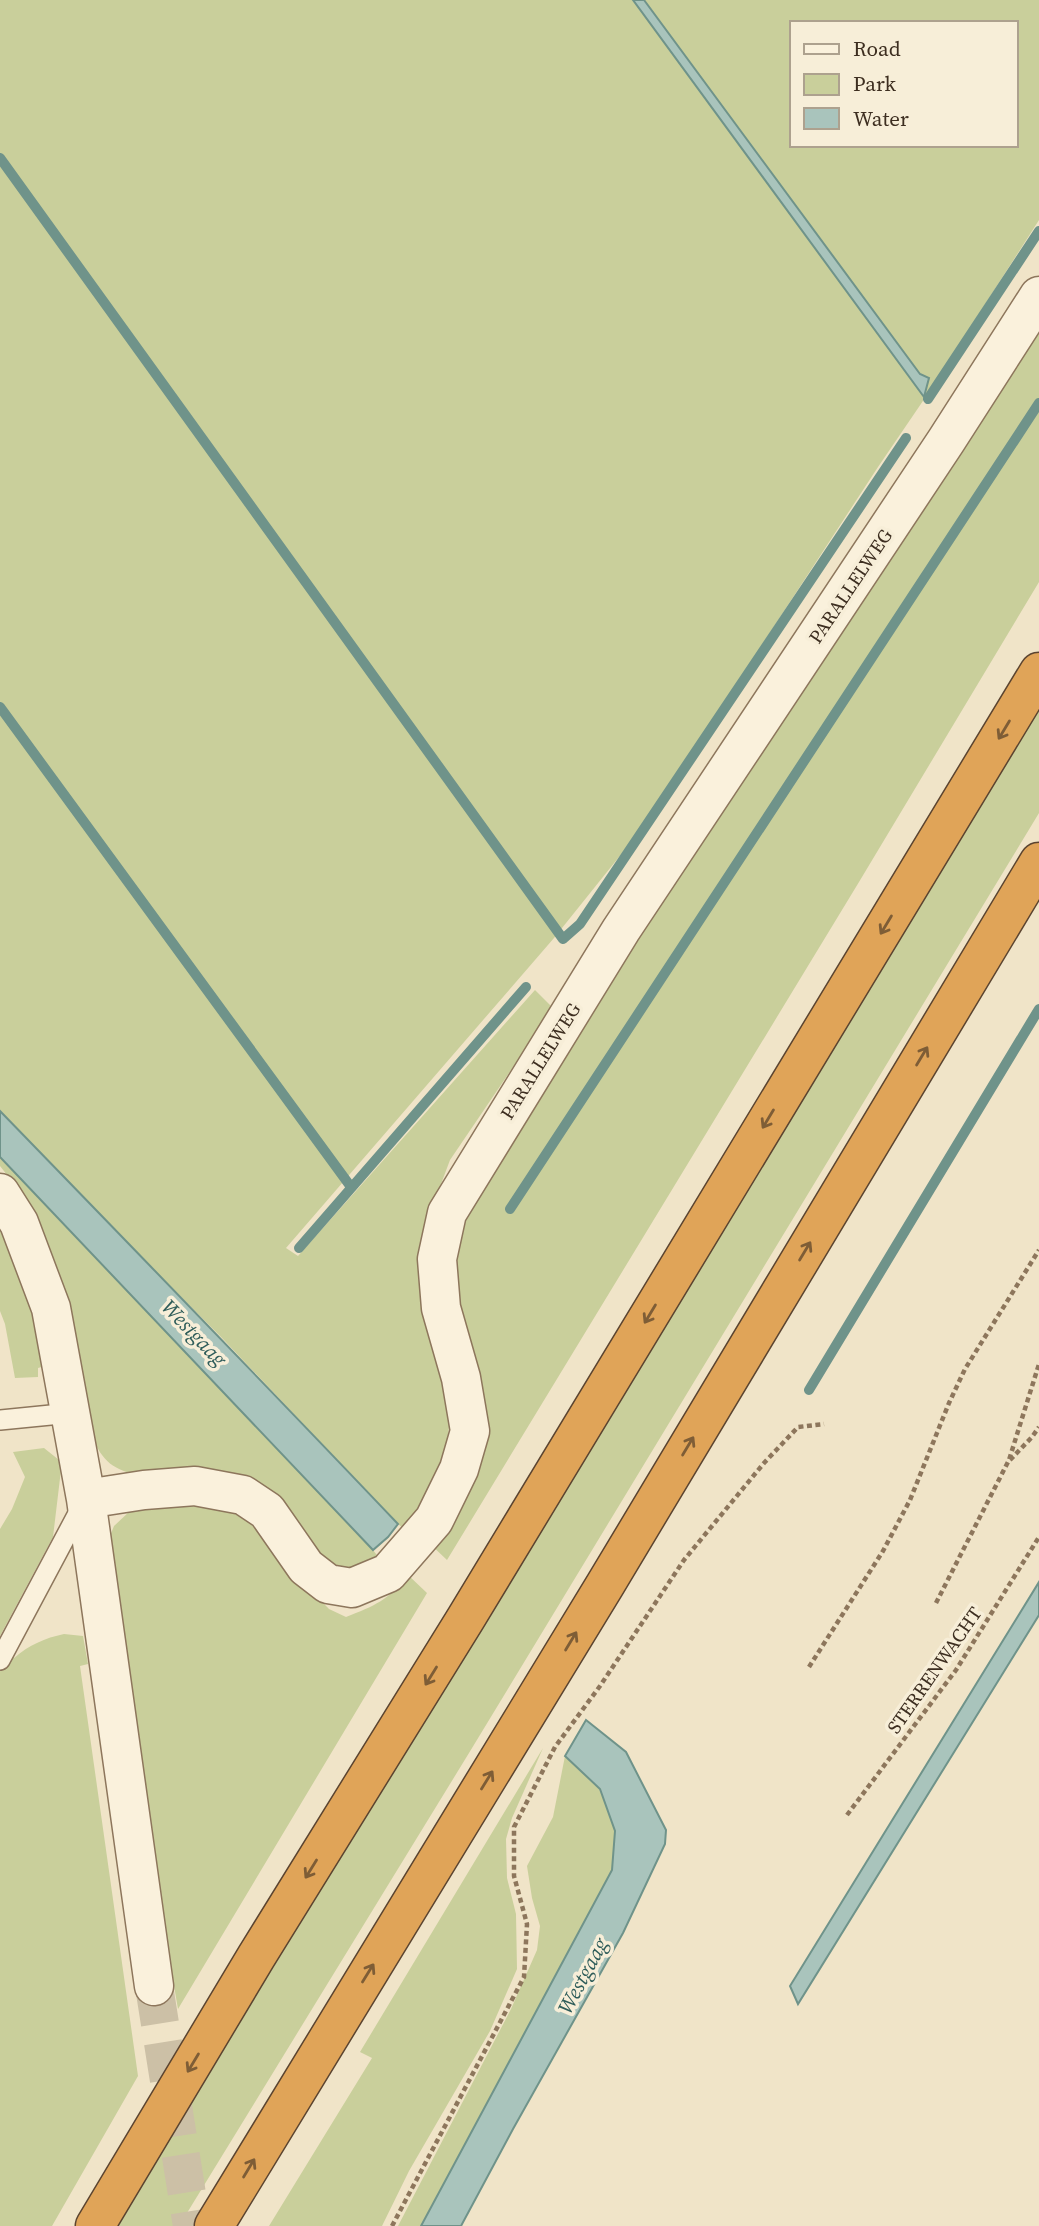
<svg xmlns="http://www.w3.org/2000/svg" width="1039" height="2226" viewBox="0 0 1039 2226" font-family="'Source Serif 4',serif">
  <rect width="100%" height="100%" fill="#f0e4c8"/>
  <path fill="#c9cf9b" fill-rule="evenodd" d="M 0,0 L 1039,0 L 1039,220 L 927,395 L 878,467 L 643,827 L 554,938 L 286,1248 L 298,1256 L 535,990 L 553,1008 L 450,1160 L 435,1200 L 443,1375 L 450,1420 L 444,1463 L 409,1533 L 398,1524 L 222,1338 L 122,1238 L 0,1111 ZM 792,23 L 1016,23 L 1016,145 L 792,145 Z
    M 1039,323 L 1039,582 L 859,882 L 447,1560 L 428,1542 L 479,1465 L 458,1310 L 454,1253 L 470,1188 Z
    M 1039,707 L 1039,813 L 469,1753 L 179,2226 L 112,2226 Z
    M 0,1157 L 373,1550 L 383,1563 C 359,1568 346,1572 323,1561 L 267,1496 L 144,1477 C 117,1470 105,1466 93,1439 L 80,1358 L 70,1312 L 15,1185 L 0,1166 Z
    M 0,1224 L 33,1312 L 45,1366 L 38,1368 L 38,1377 L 15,1378 L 5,1324 L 0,1311 Z
    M 44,1448 L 59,1460 L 61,1470 L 53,1537 L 0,1636 L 0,1529 L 12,1509 L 25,1477 L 13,1452 Z
    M 193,1498 L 237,1514 L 260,1531 L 291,1570 L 329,1609 L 346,1617 C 374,1606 390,1600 407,1574 L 427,1593 L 178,2009 L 164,1928 L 110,1536 L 114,1526 L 130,1511 Z
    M 64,1634 L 83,1636 L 88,1664 L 80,1666 L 138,2076 L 52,2226 L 0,2226 L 0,1643 L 14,1658 C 29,1645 45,1638 64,1634 Z
    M 543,1748 L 512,1818 L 506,1839 L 507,1878 L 516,1914 L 517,1969 L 490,2031 L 409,2171 L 382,2226 L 269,2226 L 372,2058 L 360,2052 Z
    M 565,1756 L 600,1789 L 615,1831 L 612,1870 L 421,2226 L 398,2226 L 511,2009 L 537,1950 L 540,1926 L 532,1898 L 527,1866 L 553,1817 Z"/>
  <path fill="#a9c4bc" stroke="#6f938a" stroke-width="2" d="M 633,0 L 644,0 L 920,374 L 929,378 L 924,397 Z
    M 0,1111 C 133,1248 266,1385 398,1524 L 388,1537 L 373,1550 L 0,1157 Z
    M 1039,1582 L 1039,1615 L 798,2004 L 790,1986 Z
    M 586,1720 L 626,1752 L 666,1830 L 665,1844 L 623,1933 L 513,2129 L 461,2226 L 421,2226 L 612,1870 L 615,1831 L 600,1789 L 565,1756 Z"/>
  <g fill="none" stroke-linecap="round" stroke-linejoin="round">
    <path stroke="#6f938a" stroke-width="10" d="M 0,158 L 563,939 L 580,924 L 906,438
      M 928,399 L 1039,231
      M 0,707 L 351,1187
      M 510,1209 L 1039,403
      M 299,1248 L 526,987
      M 809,1390 L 1039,1009"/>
    <path stroke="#ccc0a6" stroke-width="38" stroke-dasharray="38 19" stroke-linecap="butt" d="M 154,1986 L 192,2226"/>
    <g stroke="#8d765c" stroke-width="22">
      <path id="lane" d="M 0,1420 L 71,1413
        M 0,1660 L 82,1506"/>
    </g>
    <g stroke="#8d765c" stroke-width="41">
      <path id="street" d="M 0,1193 L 19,1223 L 51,1308 L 86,1499 L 154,1986
        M 86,1499 L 144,1490 L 195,1486 L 243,1495 L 267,1511 L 306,1567 L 328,1584 L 352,1588 L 388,1573 L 434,1520 L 459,1469 L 470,1431 L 461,1378 L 441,1308 L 437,1259 L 447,1213 L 621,930 L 946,441 L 1039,296"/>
    </g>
    <g stroke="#5b4430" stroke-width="41">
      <path id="highway" d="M 95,2226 L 256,1957 L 466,1618 L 1039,672
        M 214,2226 L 605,1585 L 1039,862"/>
    </g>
    <path stroke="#8d765c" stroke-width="4.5" stroke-dasharray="5 3.5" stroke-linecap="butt" d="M 1010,1460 L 1032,1437 L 1039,1427
      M 936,1603 L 1009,1460 L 1039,1364
      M 809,1667 L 883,1551 L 910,1500 L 949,1403 L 965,1369 L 1039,1250
      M 847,1815 L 956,1670 L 1039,1537
      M 392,2226 L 524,1977 L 527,1924 L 514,1876 L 514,1827 L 555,1747 L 600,1686 L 684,1560 L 764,1463 L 798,1427 L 824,1424"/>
    <use href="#lane" stroke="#faf1dc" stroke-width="19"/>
    <use href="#street" stroke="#faf1dc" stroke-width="38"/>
    <use href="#highway" stroke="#e0a458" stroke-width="38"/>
  </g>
  <defs><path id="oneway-shaft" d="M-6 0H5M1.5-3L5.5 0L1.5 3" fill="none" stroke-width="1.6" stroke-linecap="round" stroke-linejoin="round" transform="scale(1.75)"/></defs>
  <g stroke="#7e5d36">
    <use href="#oneway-shaft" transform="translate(1004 730) rotate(121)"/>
    <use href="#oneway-shaft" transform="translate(886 925) rotate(121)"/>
    <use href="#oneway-shaft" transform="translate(922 1056) rotate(-59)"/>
    <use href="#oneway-shaft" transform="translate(768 1119) rotate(121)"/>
    <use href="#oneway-shaft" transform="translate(805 1251) rotate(-59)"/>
    <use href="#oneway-shaft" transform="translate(650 1314) rotate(121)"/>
    <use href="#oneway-shaft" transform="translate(688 1446) rotate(-59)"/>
    <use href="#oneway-shaft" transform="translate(571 1641) rotate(-59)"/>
    <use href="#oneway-shaft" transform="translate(431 1676) rotate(122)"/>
    <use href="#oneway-shaft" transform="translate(487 1780) rotate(-58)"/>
    <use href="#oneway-shaft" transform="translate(311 1869) rotate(122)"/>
    <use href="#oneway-shaft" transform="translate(368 1973) rotate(-58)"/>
    <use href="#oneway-shaft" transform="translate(193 2063) rotate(121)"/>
    <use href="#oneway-shaft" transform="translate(249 2168) rotate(-59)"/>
  </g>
  <g text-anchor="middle" stroke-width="7" stroke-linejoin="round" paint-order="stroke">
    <g font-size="19" fill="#3d2e20" stroke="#f7eed8">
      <text transform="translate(850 586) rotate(-56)" y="7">PARALLELWEG</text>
      <text transform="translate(540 1061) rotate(-58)" y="7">PARALLELWEG</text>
      <text transform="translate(934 1670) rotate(-55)" y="7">STERRENWACHT</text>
    </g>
    <g font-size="21" font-style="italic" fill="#2f5d5a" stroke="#f7eed8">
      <text transform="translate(194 1333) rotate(46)" y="7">Westgaag</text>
      <text transform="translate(583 1976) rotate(-62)" y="7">Westgaag</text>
    </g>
  </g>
  <rect x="790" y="21" width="228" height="126" fill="#f7eed8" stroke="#ada18e" stroke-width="2"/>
  <rect x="804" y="44" width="35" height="10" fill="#faf1dc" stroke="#ada18e" stroke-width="2"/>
  <text x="853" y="56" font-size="21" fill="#3d2e20">Road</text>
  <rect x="804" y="74" width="35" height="21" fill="#c9cf9b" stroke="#ada18e" stroke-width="2"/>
  <text x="853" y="91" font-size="21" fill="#3d2e20">Park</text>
  <rect x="804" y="108" width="35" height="21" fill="#a9c4bc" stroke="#ada18e" stroke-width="2"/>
  <text x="853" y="126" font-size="21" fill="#3d2e20">Water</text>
</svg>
